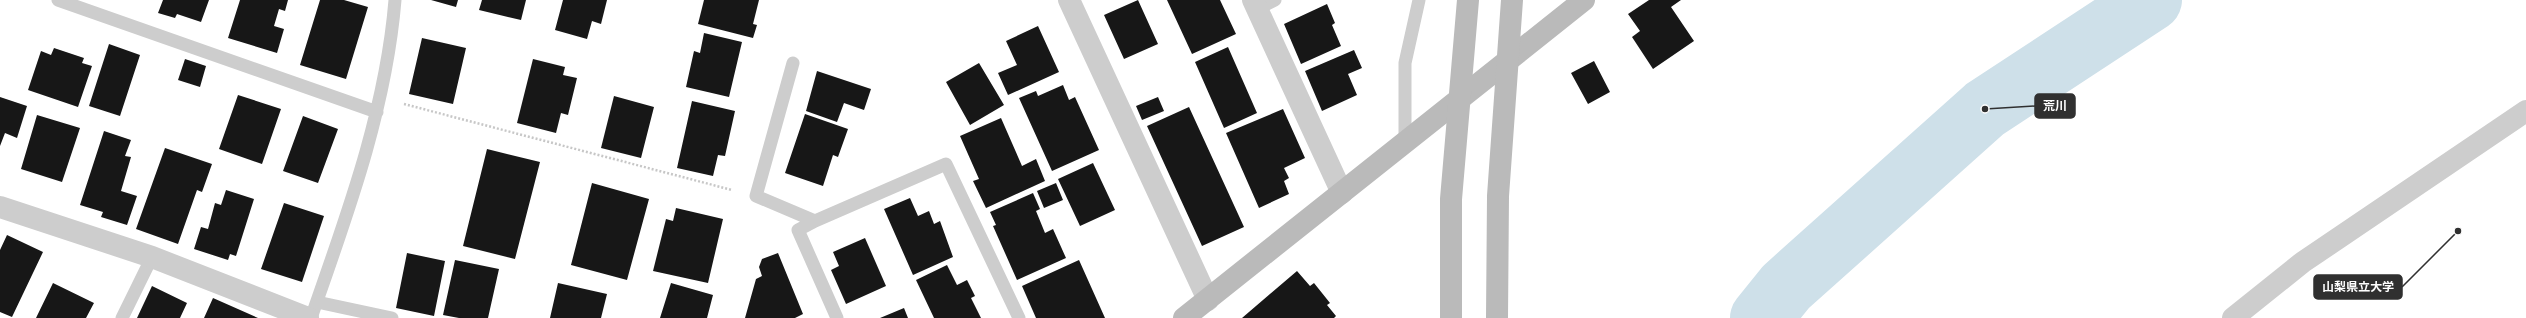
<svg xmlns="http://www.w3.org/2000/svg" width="2526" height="318" viewBox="0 0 2526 318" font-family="'Nunito Sans','Noto Sans JP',sans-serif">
  <rect width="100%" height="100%" fill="#fff"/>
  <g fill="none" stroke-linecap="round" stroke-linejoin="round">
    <path stroke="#cee0e9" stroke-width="62" d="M 1761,318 L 1786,287 L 1985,109 L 2151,0"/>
  </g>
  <path fill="#171717" d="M 163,0 L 209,0 L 201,22 L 177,14 L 175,18 L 158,13 Z
    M 240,0 L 288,0 L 285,11 L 279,9 L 274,26 L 284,29 L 277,53 L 228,38 Z
    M 320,0 L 344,0 L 368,7 L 346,79 L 300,65 Z
    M 431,0 L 458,0 L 456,7 Z
    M 482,0 L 526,0 L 521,20 L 479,10 Z
    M 563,0 L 607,0 L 601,24 L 592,21 L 587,39 L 555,30 Z
    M 704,0 L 759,0 L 753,24 L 757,25 L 753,38 L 698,24 Z
    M 1138,0 L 1158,44 L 1124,59 L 1104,15 Z
    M 1167,0 L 1220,0 L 1236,34 L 1192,54 Z
    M 1649,0 L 1681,0 L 1671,7 L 1694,41 L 1653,69 L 1632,37 L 1640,31 L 1628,14 Z
    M 1327,4 L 1335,23 L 1332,25 L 1341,46 L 1301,64 L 1284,24 Z
    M 1038,26 L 1059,72 L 1008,95 L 998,73 L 1017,65 L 1006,41 Z
    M 704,33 L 742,42 L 729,97 L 686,87 L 694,51 L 700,53 Z
    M 422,38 L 466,48 L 453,104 L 409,94 Z
    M 109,44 L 140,55 L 120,116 L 89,106 Z
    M 1228,47 L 1257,113 L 1224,128 L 1195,62 Z
    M 54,48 L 84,58 L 82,63 L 92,66 L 78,107 L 28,90 L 41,51 L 51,55 Z
    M 1354,50 L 1362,68 L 1348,74 L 1357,95 L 1322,111 L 1305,71 Z
    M 185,59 L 206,66 L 200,87 L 178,80 Z
    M 533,59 L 565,67 L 563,75 L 577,78 L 568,115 L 561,113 L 556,133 L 517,123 Z
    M 1594,61 L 1610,92 L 1588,104 L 1571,73 Z
    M 979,63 L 1004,105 L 970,125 L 946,82 Z
    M 817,71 L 871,89 L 864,110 L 844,103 L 837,122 L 806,111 Z
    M 1063,85 L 1069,100 L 1075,97 L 1099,150 L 1052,171 L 1019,98 L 1036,91 L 1038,96 Z
    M 238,95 L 281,109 L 262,164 L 219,149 Z
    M 614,96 L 654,107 L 641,158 L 601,148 Z
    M 0,97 L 27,106 L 17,138 L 5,133 L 0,146 Z
    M 1158,97 L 1164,111 L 1142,120 L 1136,106 Z
    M 692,101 L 735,111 L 725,156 L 718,155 L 713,176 L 677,168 Z
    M 1189,107 L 1244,227 L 1202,246 L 1147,126 Z
    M 1283,109 L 1305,158 L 1284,168 L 1289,178 L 1284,181 L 1289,194 L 1259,208 L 1226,133 Z
    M 805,114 L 848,129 L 838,157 L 833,155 L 823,186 L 785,173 Z
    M 37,115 L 80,128 L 62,182 L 21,169 Z
    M 303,116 L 338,129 L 318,183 L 283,171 Z
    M 1001,118 L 1022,166 L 1036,159 L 1045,181 L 986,208 L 973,181 L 979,179 L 960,136 Z
    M 104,131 L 131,140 L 125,156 L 131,157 L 121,191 L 137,196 L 127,225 L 101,217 L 103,212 L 80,205 Z
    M 165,148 L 212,164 L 202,192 L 197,190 L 178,244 L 136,229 Z
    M 487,149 L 540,162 L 515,259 L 463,246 Z
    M 1093,163 L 1115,210 L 1080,226 L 1058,179 Z
    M 592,183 L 649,199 L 627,280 L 571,265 Z
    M 1056,183 L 1063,200 L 1044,208 L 1037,191 Z
    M 226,190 L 254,199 L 236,256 L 230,254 L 228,260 L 194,249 L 201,227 L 208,229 L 215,203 L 221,205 Z
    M 1033,193 L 1040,209 L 1036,211 L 1045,233 L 1053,229 L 1066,258 L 1017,280 L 993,226 L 996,225 L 990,212 Z
    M 910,198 L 918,216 L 929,211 L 934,224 L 940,221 L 953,257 L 913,275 L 884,209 Z
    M 284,203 L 324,216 L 302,282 L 261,269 Z
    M 676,208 L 723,219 L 708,283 L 653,271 L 666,219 L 673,221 Z
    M 7,235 L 43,252 L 12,317 L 0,312 L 0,250 Z
    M 865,238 L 886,286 L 846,304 L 831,270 L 839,266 L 833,252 Z
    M 407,253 L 445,261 L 434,316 L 396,308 Z
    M 778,253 L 803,314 L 795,318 L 745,318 L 756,279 L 762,276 L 759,267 L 762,259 Z
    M 455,260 L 499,269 L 488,318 L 459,318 L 443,315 Z
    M 1079,260 L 1105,318 L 1036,318 L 1022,286 Z
    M 947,265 L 957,285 L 967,280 L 975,296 L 971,298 L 981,318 L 934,318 L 916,280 Z
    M 1297,271 L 1310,286 L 1314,283 L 1330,303 L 1327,305 L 1336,316 L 1334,318 L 1242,318 Z
    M 53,283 L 94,303 L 86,318 L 36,318 Z
    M 558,283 L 607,294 L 601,318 L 550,318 Z
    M 671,283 L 713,295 L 707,318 L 660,318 Z
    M 152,286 L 187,303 L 180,318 L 137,318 Z
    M 213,298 L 258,318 L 204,318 Z
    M 904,308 L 908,318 L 880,318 Z"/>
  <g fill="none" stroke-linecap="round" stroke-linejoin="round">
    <path stroke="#c7c7c7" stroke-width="2.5" stroke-dasharray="2 2" stroke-linecap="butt" d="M 404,104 L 732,190"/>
    <path stroke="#cdcdcd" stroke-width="13" d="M 58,0 L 377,112
      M 1257,9 L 1275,0
      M 793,63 L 756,196 L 815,221 L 946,164 L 1019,318
      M 1405,143 L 1405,63 L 1419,0
      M 815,221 L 798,230 L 837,318
      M 317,302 L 392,318
      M 122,318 L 152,257
      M 311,318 C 347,215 386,110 395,0"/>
    <path stroke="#cdcdcd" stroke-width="22" d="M 1069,0 L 1208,300
      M 1253,0 L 1342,193
      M 0,207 L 152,257 L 308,318
      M 2233,318 L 2303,262 L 2526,111"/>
    <path stroke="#bababa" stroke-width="22" d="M 1184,318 L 1584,0"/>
    <path stroke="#bababa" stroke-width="22" d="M 1451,318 L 1451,199 L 1468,0
      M 1497,318 L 1498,196 L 1512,0"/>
  </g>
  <path fill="none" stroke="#303030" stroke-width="1.5" d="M1985 109L2035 106M2458 231L2402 287"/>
  <g fill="#303030" stroke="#fff" stroke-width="1.5">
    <circle cx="1985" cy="109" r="4"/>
    <circle cx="2458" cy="231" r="4"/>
  </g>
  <g fill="#303030" stroke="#303030" stroke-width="1.5">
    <rect x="2035" y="94" width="40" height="24" rx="4"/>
    <rect x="2314" y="275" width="88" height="24" rx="4"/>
  </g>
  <g font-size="12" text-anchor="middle" font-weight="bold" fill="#fff">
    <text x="2055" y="110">荒川</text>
    <text x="2358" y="291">山梨県立大学</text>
  </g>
</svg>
